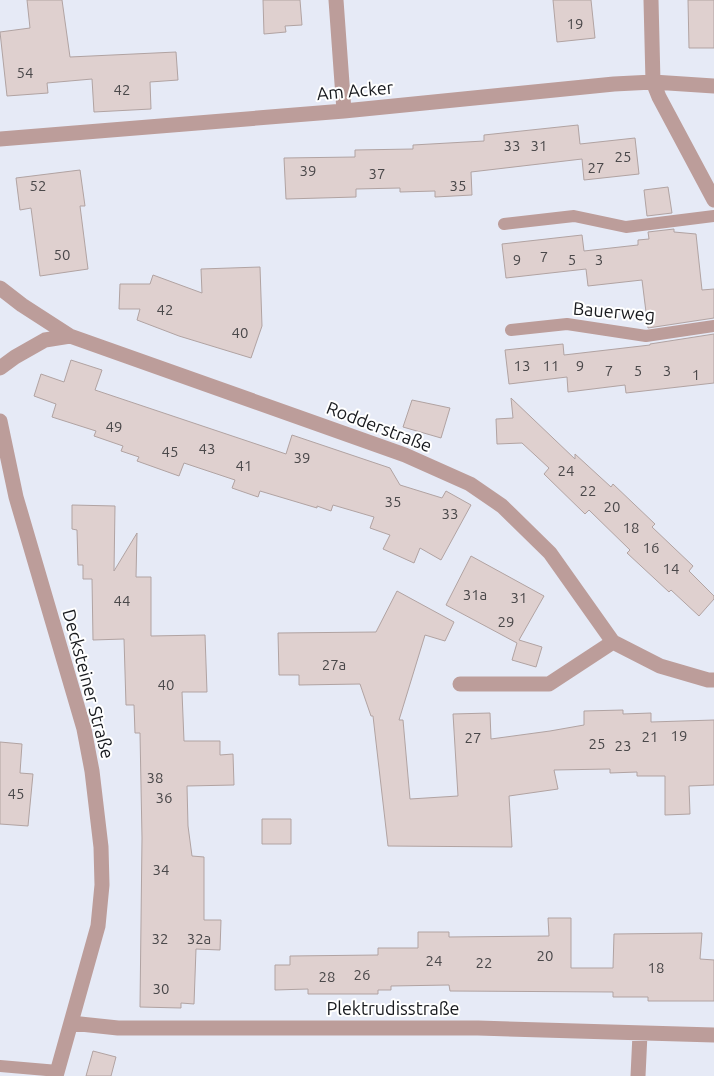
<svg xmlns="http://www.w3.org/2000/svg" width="714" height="1076" viewBox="0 0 714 1076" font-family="Ubuntu,sans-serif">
  <rect width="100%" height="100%" fill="#e6eaf6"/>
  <path fill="#dfd0cf" stroke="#b1a3a2" d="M 27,0 L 62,0 L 70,57 L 176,52 L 178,80 L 150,82 L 151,109 L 94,112 L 92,79 L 47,83 L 48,93 L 7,96 L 0,32 L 30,28 Z
    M 263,0 L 300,0 L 302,25 L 285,26 L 286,32 L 264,34 Z
    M 553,0 L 591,0 L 595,38 L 557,42 Z
    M 688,0 L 714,0 L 714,48 L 689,48 Z
    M 578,125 L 580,144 L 635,138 L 639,174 L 584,180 L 582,159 L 471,172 L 472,195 L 435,197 L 435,191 L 400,192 L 400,188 L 356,189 L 356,197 L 286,199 L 284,158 L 355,157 L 355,150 L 413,149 L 413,145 L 484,141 L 484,135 Z
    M 80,170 L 85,206 L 80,206 L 88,269 L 40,276 L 31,208 L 20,210 L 16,178 Z
    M 668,187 L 672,213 L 647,216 L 644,190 Z
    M 674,229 L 674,232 L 696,234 L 702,290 L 714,289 L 714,318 L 648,328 L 642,280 L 588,286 L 586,269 L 506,278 L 502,244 L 582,235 L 584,251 L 638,245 L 638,240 L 649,239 L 648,232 Z
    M 260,267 L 262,326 L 251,358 L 179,336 L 137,320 L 140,309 L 119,309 L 120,284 L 150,284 L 153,275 L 202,293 L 201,269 Z
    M 714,334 L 714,383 L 626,393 L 625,385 L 568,392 L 567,377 L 509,384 L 505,350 L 563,344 L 564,355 L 650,345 L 650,344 Z
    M 71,360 L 102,370 L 95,390 L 286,454 L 292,435 L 390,468 L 400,485 L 442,498 L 446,491 L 471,505 L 441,560 L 420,548 L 414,563 L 383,549 L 390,535 L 370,528 L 374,517 L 333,505 L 331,511 L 317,506 L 317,508 L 260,491 L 258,497 L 232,488 L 235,480 L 184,463 L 179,476 L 137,461 L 139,457 L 121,451 L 123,446 L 94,436 L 96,431 L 52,417 L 56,404 L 34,396 L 41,374 L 64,382 Z
    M 511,398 L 575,459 L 575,454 L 611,487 L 613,484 L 655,524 L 652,527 L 693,566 L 689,571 L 714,596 L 714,599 L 699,616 L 671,590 L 669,592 L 627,553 L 630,550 L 589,510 L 585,514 L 544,474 L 549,468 L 522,443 L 497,444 L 496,419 L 513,418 Z
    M 412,400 L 450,408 L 441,438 L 403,427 Z
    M 72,505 L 115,506 L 114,571 L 137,533 L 136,577 L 151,577 L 151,636 L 205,635 L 207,692 L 182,692 L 184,741 L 220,741 L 220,755 L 233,754 L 234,785 L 187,786 L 188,826 L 192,856 L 204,857 L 204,920 L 221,920 L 220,950 L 196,949 L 194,1004 L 181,1003 L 181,1008 L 140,1007 L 142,838 L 140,733 L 135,733 L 134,705 L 126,705 L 124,639 L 93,640 L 92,579 L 83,579 L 83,565 L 78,565 L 77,530 L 72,529 Z
    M 471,556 L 544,596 L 519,640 L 542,647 L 536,667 L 512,660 L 517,643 L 446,605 Z
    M 397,591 L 454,622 L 445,641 L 425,635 L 399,720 L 403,720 L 410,799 L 458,796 L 453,714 L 490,713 L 491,739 L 550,731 L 584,725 L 584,711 L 623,710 L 623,714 L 651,713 L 651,722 L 714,720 L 714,785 L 689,786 L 690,814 L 665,815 L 665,776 L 637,776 L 637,772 L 610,773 L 610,769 L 554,770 L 558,789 L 509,796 L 512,847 L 388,846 L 373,716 L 371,716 L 360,684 L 299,685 L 299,675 L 279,675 L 278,633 L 376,632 Z
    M 0,742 L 22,744 L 20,773 L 33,774 L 28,826 L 0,824 Z
    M 262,819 L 291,819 L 291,844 L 262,844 Z
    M 548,918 L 571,918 L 571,968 L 613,968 L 614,934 L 702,933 L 700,959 L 714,960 L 714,1001 L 648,1001 L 648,997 L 613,997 L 613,992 L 450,991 L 449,985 L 391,986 L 391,990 L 378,990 L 378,994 L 308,994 L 308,989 L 275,990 L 275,965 L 290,965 L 290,956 L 378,955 L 378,948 L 418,948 L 418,932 L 449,932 L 449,937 L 549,936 Z
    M 93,1051 L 116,1057 L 111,1076 L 86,1076 Z"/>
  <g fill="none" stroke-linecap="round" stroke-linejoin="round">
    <path stroke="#bc9d9a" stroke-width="12" d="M 504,224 L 574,216 L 626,227 L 714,216
      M 511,330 L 567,324 L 646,336 L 714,326
      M 0,1066 L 58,1071"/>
    <path stroke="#bc9d9a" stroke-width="15" d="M 336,0 L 344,111
      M 651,0 L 653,82 L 659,97 L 714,200
      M 0,139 L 344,111 L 614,84 L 653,82 L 714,86
      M 0,288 L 22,305 L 70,336 L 405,455 L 470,484 L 502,506 L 550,553 L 613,642 L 660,666 L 708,680 L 714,680
      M 0,368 L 15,357 L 45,340 L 70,336
      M 0,421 L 16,497 L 84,729 L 92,771 L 101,847 L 102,885 L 98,926 L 56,1076
      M 460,684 L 549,684 L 613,642
      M 71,1023 L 118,1028 L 478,1028 L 714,1035
      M 638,1076 L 640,1034"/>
  </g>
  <g text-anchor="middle" stroke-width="4" stroke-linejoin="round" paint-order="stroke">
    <g font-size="15" fill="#4a484a">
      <text x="575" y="29">19</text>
      <text x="25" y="78">54</text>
      <text x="122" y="95">42</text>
      <text x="512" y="151">33</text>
      <text x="539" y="151">31</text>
      <text x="623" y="162">25</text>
      <text x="596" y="173">27</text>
      <text x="308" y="176">39</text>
      <text x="377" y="179">37</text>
      <text x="38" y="191">52</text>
      <text x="458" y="191">35</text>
      <text x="62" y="260">50</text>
      <text x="544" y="262">7</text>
      <text x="517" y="265">9</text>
      <text x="572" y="265">5</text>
      <text x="599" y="265">3</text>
      <text x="165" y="315">42</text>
      <text x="240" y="338">40</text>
      <text x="522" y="371">13</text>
      <text x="551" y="371">11</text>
      <text x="580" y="371">9</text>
      <text x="609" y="376">7</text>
      <text x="638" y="376">5</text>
      <text x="667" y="376">3</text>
      <text x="696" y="380">1</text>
      <text x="114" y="432">49</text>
      <text x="207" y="454">43</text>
      <text x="170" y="457">45</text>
      <text x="302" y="463">39</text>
      <text x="244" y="471">41</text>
      <text x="566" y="476">24</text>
      <text x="588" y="496">22</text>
      <text x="393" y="507">35</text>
      <text x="612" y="512">20</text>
      <text x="450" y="519">33</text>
      <text x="631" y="533">18</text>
      <text x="651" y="553">16</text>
      <text x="671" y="574">14</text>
      <text x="475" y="600">31a</text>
      <text x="519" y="603">31</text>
      <text x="122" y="606">44</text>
      <text x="506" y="627">29</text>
      <text x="334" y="670">27a</text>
      <text x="166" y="690">40</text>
      <text x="679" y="741">19</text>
      <text x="650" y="742">21</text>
      <text x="473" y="743">27</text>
      <text x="597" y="749">25</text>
      <text x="623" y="751">23</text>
      <text x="155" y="783">38</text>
      <text x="16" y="799">45</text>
      <text x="164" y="803">36</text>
      <text x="161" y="875">34</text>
      <text x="160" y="944">32</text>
      <text x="199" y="944">32a</text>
      <text x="545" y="961">20</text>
      <text x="434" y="966">24</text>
      <text x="484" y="968">22</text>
      <text x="656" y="973">18</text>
      <text x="362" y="980">26</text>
      <text x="327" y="982">28</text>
      <text x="161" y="994">30</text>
    </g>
    <g font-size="18" fill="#181a1e" stroke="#fff">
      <text transform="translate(355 91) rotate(-5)" y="6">Am Acker</text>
      <text transform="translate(614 312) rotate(5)" y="6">Bauerweg</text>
      <text transform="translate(379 427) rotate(21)" y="6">Rodderstraße</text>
      <text transform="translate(88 684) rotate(75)" y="6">Decksteiner Straße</text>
      <text x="393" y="1015">Plektrudisstraße</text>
    </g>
  </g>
</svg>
